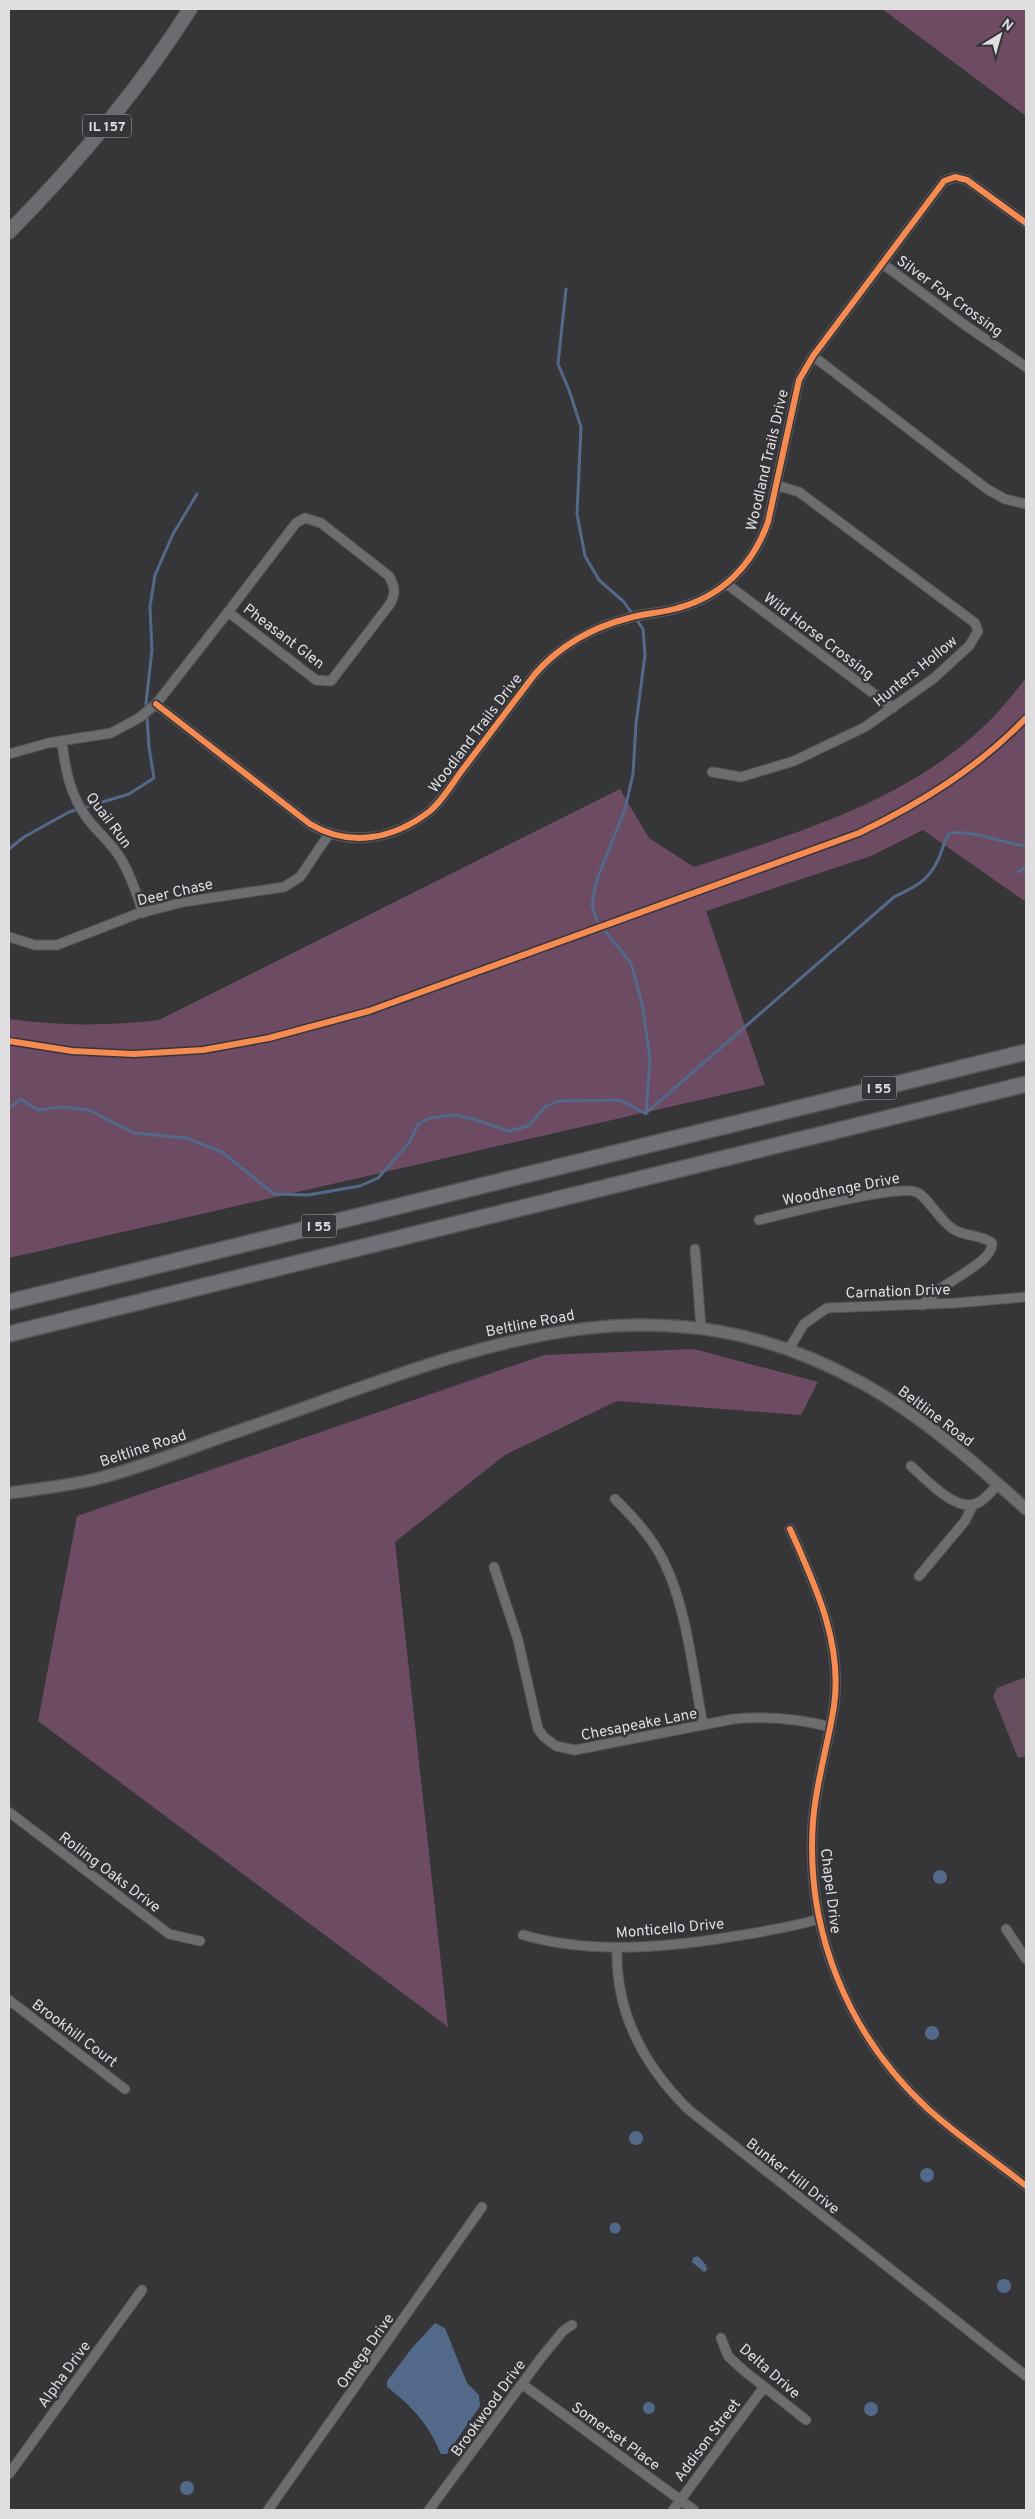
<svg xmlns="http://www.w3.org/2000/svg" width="1035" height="2519" viewBox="0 0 1035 2519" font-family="Overpass,sans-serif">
  <rect width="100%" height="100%" fill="#363537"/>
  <path fill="#664e5f" d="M 1026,1677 L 1026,1756 L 1018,1758 L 993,1696 L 997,1688 Z"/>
  <path fill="#6c4b63" d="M 882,9 L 1026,9 L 1026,116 L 901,23 Z
    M 1026,678 L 1026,902 L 923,830 L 871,856 L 706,911 L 765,1085 L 9,1258 L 9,1019 C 59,1026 109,1026 159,1020 L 620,789 L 649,838 L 694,867 C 795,833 900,804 981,729 C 997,714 1012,696 1026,678 Z
    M 694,1349 L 818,1382 L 801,1415 L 617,1401 L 505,1455 L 395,1542 L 448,2027 L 38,1721 L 77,1516 L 544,1355 Z"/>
  <path fill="#53698a" d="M933 1877a7 7 0 1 1 14 0a7 7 0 1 1-14 0Z
    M925 2033a7 7 0 1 1 14 0a7 7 0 1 1-14 0Z
    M629 2138a7 7 0 1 1 14 0a7 7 0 1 1-14 0Z
    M920 2175a7 7 0 1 1 14 0a7 7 0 1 1-14 0Z
    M609.5 2228a5.5 5.5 0 1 1 11 0a5.5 5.5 0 1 1-11 0Z
    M 698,2256 L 706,2265 L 707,2270 L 704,2272 L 692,2262 L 693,2258 Z
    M997 2286a7 7 0 1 1 14 0a7 7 0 1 1-14 0Z
    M 435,2323 L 445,2328 L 467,2383 L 479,2395 L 480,2406 L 447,2454 L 441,2454 C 429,2425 412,2406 387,2387 L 387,2381 L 412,2348 Z
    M643 2408a6 6 0 1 1 12 0a6 6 0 1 1-12 0Z
    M864 2409a7 7 0 1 1 14 0a7 7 0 1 1-14 0Z
    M180 2488a7 7 0 1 1 14 0a7 7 0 1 1-14 0Z"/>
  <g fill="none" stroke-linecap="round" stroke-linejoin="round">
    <path stroke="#53698a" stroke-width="3" d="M 566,289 L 558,364 L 569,390 L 581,427 L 577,514 L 585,556 L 599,580 L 624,602 L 643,629 L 645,655 L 636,724 L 633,774 L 625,809 L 596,882 L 592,905 L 597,921 L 631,963 L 642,1004 L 650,1058 L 646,1114
      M 9,849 L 24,837 L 69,812 L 129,794 L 154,778 L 149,747 L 146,703 L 152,650 L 150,607 L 155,575 L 173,534 L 197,494
      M 1018,872 L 1026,867
      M 9,1108 L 21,1099 L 38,1110 L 62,1107 L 89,1110 L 134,1133 L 186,1138 L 222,1152 L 274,1194 L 308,1195 L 360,1186 L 378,1178 L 409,1143 L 418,1124 L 430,1118 L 454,1115 L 473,1119 L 509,1131 L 528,1126 L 545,1107 L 558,1101 L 620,1100 L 646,1114
      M 646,1113 L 894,897 C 913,888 927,882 937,862 C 942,853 943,843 949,833 C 975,830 1001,843 1026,846"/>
    <g stroke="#545355" stroke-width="11">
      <path id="street" d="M 883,264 L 965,325 L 1026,367
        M 813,356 L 987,489 L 1005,499 L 1026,504
        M 305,518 L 321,523 L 389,576 C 395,587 396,593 390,604 L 331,681 L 316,680 L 228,612 L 296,523 Z
        M 728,585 L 893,708
        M 156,704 L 310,824 C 350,848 394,839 430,811 C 443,800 453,782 463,769 C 487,737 511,706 535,674 C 559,646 593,627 629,618 C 645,613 662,613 678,608 C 722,596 753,565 768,522 L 799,380 L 813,356 L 944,181 L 955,177 L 967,180 L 1026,223
        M 62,742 C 65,769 70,795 87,818 C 97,832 112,843 121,859 C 131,876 137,894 143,913
        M 9,754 L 48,743 L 111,733 L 139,718 L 156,704 L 228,612
        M 712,772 L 741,777 L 794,761 L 865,727 L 934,678 L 969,646 L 978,631 L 975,623 L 799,492 L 776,485
        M 9,937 L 35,945 L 57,945 L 137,914 L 183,902 L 284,887 L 300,877 L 329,834
        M 759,1220 C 785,1214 897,1184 916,1192 C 927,1196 940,1221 953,1229 C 965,1237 980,1234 992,1243 C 994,1264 936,1284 923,1305
        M 695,1249 L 701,1328
        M 789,1349 L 804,1324 L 827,1308 L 955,1303 L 1026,1297
        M 911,1466 C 926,1479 959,1517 981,1501 C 987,1497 993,1490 998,1484
        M 615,1499 C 634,1518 652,1537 664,1562 C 687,1608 693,1674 703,1725
        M 790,1529 C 815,1585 843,1643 834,1706 C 828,1745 816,1782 813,1821 C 805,1931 848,2035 928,2109 C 959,2137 994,2160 1026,2186
        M 494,1567 L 518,1640 L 538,1729 L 544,1737 L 556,1746 L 575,1750 L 733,1719 C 767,1716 797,1718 830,1727
        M 919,1576 L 965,1521 L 973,1505
        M 9,1812 L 169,1934 L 200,1941
        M 1006,1929 L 1026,1959
        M 523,1935 C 590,1954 662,1948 730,1937 C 761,1932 789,1928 819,1919
        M 617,1947 C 615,2012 644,2066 689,2110 L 1026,2376
        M 9,2000 L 125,2089
        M 721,2338 L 728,2356 L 743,2370 L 806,2420
        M 522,2384 L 694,2510
        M 9,2474 L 142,2290
        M 268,2510 L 482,2207
        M 429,2510 L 541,2358 L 563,2331 L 572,2325
        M 673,2510 L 764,2387"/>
    </g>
    <g stroke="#545355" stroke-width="14">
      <path id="secondary" d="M 9,1493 C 38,1489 67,1486 96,1479 C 147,1466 197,1445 247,1428 C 457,1356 645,1263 860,1382 C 921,1415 975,1463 1026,1509"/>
    </g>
    <g stroke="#545355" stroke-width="16">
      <path id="primary" d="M 9,232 C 77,163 138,91 190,9"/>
    </g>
    <g stroke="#545355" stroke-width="18">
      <path id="highway" d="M 9,1302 L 1026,1052
        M 9,1334 L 1026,1084"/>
    </g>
    <use href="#street" stroke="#6d6c6e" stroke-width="9"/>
    <use href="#secondary" stroke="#6d6c6e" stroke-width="11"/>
    <use href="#primary" stroke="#6d6b6f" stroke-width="14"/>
    <use href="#highway" stroke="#736f76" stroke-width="15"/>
    <g stroke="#353438" stroke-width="9">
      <path id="cycleway" d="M 156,704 L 310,824 C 350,848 394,839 430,811 C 443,800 453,782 463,769 C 487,737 511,706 535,674 C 559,646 593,627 629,618 C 645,613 662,613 678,608 C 722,596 753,565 768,522 L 799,380 L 813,356 L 944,181 L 955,177 L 967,180 L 1026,223
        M 9,1041 L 72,1051 L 134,1054 L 203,1050 L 269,1038 L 369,1011 L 859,833 C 921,803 978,768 1026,718
        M 790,1529 C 815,1585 843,1643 834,1706 C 828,1745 816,1782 813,1821 C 805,1931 848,2035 928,2109 C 959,2137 994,2160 1026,2186"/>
    </g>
    <use href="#cycleway" stroke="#f68b52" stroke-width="6"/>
  </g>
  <g text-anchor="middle" stroke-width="5" stroke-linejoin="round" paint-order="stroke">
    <g fill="#353438" stroke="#acacae" stroke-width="1">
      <rect x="83" y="114.5" width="48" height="23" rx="4"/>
      <rect x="861.5" y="1076.5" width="35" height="23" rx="4"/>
      <rect x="301.5" y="1214.5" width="35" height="23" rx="4"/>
    </g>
    <g font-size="14" font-weight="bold" fill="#dfdfe1">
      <text x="107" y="131">IL 157</text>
      <text x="879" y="1093">I 55</text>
      <text x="319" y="1231">I 55</text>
    </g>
    <g font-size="15" fill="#dfdfe1" stroke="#353438">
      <text transform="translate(950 296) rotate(36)" y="5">Silver Fox Crossing</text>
      <text transform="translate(767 460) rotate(-77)" y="5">Woodland Trails Drive</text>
      <text transform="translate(284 636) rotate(37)" y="5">Pheasant Glen</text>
      <text transform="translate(819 636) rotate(37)" y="5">Wild Horse Crossing</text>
      <text transform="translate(915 671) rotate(-39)" y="5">Hunters Hollow</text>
      <text transform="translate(475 733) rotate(-53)" y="5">Woodland Trails Drive</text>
      <text transform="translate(109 820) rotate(53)" y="5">Quail Run</text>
      <text transform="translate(175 892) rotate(-13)" y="5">Deer Chase</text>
      <text transform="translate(841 1189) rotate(-11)" y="5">Woodhenge Drive</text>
      <text transform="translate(898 1291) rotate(-2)" y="5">Carnation Drive</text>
      <text transform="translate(530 1323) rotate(-11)" y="5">Beltline Road</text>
      <text transform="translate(936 1416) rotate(37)" y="5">Beltline Road</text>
      <text transform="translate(143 1448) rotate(-18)" y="5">Beltline Road</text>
      <text transform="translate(639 1724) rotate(-11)" y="5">Chesapeake Lane</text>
      <text transform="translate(110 1872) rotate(37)" y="5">Rolling Oaks Drive</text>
      <text transform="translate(831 1891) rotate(83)" y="5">Chapel Drive</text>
      <text transform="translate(670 1928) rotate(-5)" y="5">Monticello Drive</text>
      <text transform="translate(75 2033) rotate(37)" y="5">Brookhill Court</text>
      <text transform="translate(793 2176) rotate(38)" y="5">Bunker Hill Drive</text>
      <text transform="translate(365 2351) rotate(-55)" y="5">Omega Drive</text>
      <text transform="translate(770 2371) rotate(41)" y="5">Delta Drive</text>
      <text transform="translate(64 2374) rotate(-54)" y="5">Alpha Drive</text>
      <text transform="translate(488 2408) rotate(-54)" y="5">Brookwood Drive</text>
      <text transform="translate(616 2436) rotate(36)" y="5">Somerset Place</text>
      <text transform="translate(707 2440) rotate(-53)" y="5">Addison Street</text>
    </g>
  </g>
  <rect width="1035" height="2519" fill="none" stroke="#dfdfe1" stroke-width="20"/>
  <g transform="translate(1000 35) rotate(37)" stroke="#353438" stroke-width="4" paint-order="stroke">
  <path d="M0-4L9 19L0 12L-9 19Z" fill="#dfdfe1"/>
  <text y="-8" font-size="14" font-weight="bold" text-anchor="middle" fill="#dfdfe1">N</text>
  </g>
</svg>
